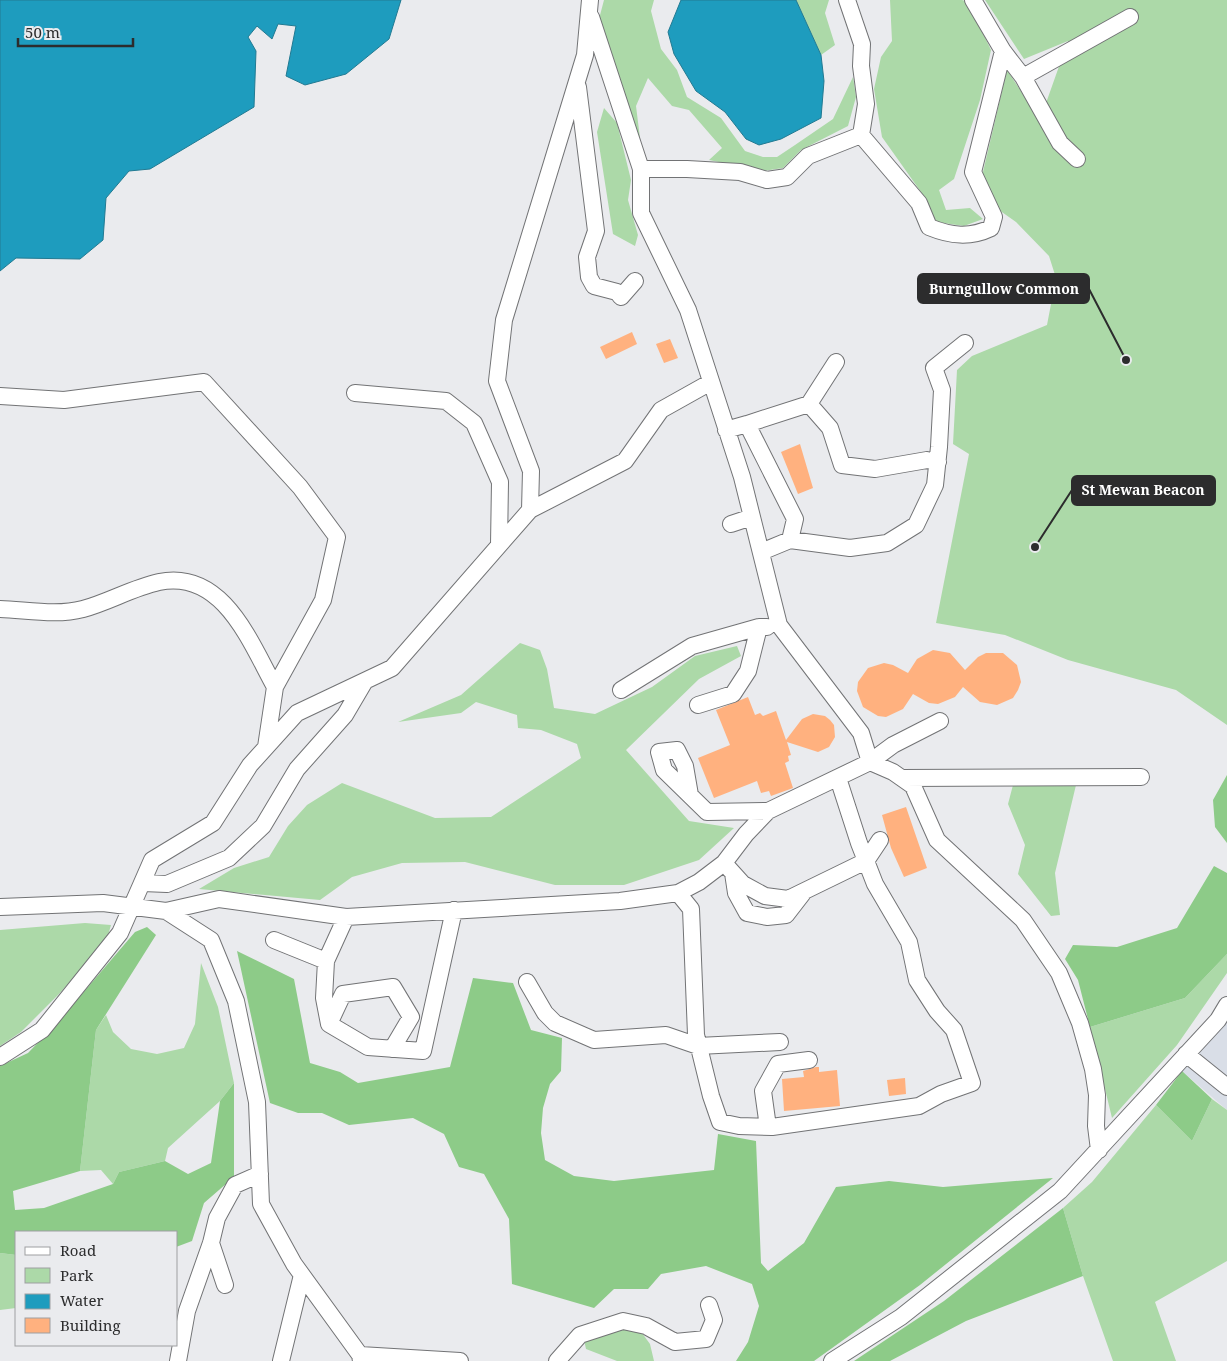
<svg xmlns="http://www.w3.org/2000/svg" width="1227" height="1361" viewBox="0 0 1227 1361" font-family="'Noto Serif',serif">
  <rect width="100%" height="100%" fill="#eaebee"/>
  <path fill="#d9dee7" d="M 1227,1018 L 1227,1110 L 1182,1071 Z"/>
  <path fill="#acd9a8" d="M 604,0 L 654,0 L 651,11 L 661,49 L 677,70 L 687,97 L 721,118 L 745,151 L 763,157 L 777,157 L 795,145 L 833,119 L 853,77 L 856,97 L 848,126 L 801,150 L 783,168 L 763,171 L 709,160 L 722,148 L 689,110 L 672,106 L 648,78 L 636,106 L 640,138 L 635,136 L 599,19 Z
    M 796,0 L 829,0 L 825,13 L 835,45 L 821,55 Z
    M 890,0 L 962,0 L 968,2 L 991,50 L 980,100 L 954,179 L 939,190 L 946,210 L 970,208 L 983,219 L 964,226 L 936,222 L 921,192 L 882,137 L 874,89 L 881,57 L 892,41 Z
    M 985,0 L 1227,0 L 1227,725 L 1176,690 L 1068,660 L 1005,635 L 936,623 L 969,454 L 953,444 L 957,370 L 972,356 L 1047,325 L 1056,278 L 1049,256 L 1016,222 L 999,210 L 982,176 L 1007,70 L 1040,120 L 1068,41 L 1024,59 Z
    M 604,108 L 617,123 L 631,180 L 628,200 L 638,235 L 635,246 L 613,234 L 597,132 Z
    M 520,643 L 540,650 L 547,669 L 554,708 L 595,714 L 652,687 L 695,656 L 737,646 L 741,656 L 699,679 L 626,750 L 689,821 L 734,828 L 699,860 L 624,885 L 555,885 L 465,862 L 402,863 L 352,877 L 320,900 L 199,889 L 234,868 L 269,857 L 288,826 L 307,805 L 342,783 L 435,818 L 491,817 L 581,758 L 577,744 L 541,730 L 518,728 L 517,715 L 476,702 L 461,713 L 398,722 L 461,695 Z
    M 1013,785 L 1076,785 L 1055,873 L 1060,915 L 1051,916 L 1018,874 L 1025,845 L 1008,804 Z
    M 85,923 L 111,925 L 107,939 L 59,994 L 21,1032 L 0,1046 L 0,930 Z
    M 1227,954 L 1227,973 L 1177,1045 L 1112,1118 L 1090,1027 L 1185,998 Z
    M 201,963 L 218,1007 L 234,1083 L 220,1101 L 168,1148 L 165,1161 L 119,1172 L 113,1184 L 101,1170 L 80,1171 L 96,1030 L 106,1015 L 113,1032 L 131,1049 L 157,1054 L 184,1048 L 195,1024 Z
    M 1212,1099 L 1227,1110 L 1227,1261 L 1155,1302 L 1176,1361 L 1113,1361 L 1083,1276 L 1063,1208 L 1092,1182 L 1156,1105 L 1192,1141 Z
    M 0,1253 L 16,1255 L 16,1308 L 0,1310 Z
    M 622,1325 L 639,1329 L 650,1344 L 654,1361 L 617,1361 L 586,1349 L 584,1340 Z"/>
  <path fill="#8dcb88" d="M 1227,775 L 1227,843 L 1215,827 L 1213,800 Z
    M 1214,866 L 1227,873 L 1227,954 L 1185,998 L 1090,1027 L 1078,980 L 1065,959 L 1073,945 L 1117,947 L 1177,928 Z
    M 147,927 L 156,935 L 96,1030 L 80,1171 L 13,1191 L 15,1210 L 44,1208 L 113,1184 L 119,1172 L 165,1161 L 188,1174 L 211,1163 L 220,1101 L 234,1083 L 234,1177 L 204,1203 L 192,1241 L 176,1247 L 176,1232 L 16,1232 L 16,1255 L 0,1253 L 0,1066 L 28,1053 L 58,1022 L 135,932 Z
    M 237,951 L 294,979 L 310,1063 L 340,1072 L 358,1083 L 450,1067 L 473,978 L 513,983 L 531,1030 L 562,1038 L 561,1071 L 550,1084 L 543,1108 L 541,1133 L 545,1160 L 574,1176 L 614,1181 L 714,1170 L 718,1134 L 756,1141 L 761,1263 L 768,1271 L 804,1243 L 836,1187 L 889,1181 L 943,1187 L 1053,1178 L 920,1285 L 814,1361 L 736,1361 L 748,1342 L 759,1306 L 752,1284 L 706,1266 L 661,1274 L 648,1289 L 614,1289 L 594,1308 L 512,1284 L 509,1219 L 484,1174 L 459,1167 L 444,1134 L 413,1118 L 349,1125 L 322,1113 L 298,1113 L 270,1103 Z
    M 1182,1071 L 1212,1099 L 1192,1141 L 1156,1105 Z
    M 1063,1208 L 1083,1276 L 966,1321 L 890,1361 L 854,1361 L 944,1301 Z"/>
  <path fill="#1e9cbe" stroke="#227a92" d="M 0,0 L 401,0 L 389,39 L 346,74 L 305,85 L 286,76 L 296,26 L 278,24 L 272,39 L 257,26 L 248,37 L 256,51 L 254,107 L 150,169 L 129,171 L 106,198 L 103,240 L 80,259 L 16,258 L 0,271 Z
    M 681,0 L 796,0 L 821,55 L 824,81 L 821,118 L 781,139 L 759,145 L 746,139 L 725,112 L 696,91 L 674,54 L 668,32 Z"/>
  <path fill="#ffb17f" d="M 632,332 L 637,344 L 606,359 L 600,347 Z
    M 670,339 L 678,358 L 664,363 L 656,344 Z
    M 800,444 L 813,488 L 798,494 L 781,452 Z
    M 933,650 L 950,653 L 965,670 L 978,657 L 986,653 L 1003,653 L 1017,665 L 1021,682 L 1018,690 L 1013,698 L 997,705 L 980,702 L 963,687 L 955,697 L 938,704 L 929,703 L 913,694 L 903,709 L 886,717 L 878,716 L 863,707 L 857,691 L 858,682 L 868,668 L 884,663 L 893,665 L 908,673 L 917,659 Z
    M 748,697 L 755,715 L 760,713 L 763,716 L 776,711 L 786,740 L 802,719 L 813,714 L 825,716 L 830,720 L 834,725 L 835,737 L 829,747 L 818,752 L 787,742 L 791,755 L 788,756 L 789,761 L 785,763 L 793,788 L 771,796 L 769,791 L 761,793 L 757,781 L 714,798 L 698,758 L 730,745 L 716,710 Z
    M 906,807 L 927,868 L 904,877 L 891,848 L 882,815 Z
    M 816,1067 L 819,1067 L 819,1072 L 837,1070 L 840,1106 L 784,1111 L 782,1079 L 804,1077 L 803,1071 Z
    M 905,1078 L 906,1094 L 889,1096 L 887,1080 Z"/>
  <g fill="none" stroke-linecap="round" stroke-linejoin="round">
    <g stroke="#727375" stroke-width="18">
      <path id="minor" d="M 591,17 L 641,169 L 641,213 L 688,310 L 742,477 L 779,625 L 861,733 L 870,762 L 893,745 L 940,721
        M 1003,51 L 1023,77 L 1060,143 L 1077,159
        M 1023,77 L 1130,17
        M 578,87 L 596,231 L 587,257 L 589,277 L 594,286 L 617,292 L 621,297 L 635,281
        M 861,135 L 919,203 L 929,227 C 951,236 970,238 991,228 L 994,217 L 973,172 L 1003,51 L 973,0
        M 641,169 L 687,169 L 740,172 L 767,180 L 787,177 L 808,156 L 861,135 L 866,104 L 861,66 L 862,44 L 847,0
        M 355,393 L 446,401 L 474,423 L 500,482 L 499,545
        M 0,396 L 64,400 L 204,382 L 300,487 L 337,537 L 323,600 L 275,687 L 266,747
        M 809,404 L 830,428 L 842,465 L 875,469 L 927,460 L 938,462
        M 747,424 L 809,404 L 836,362
        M 726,430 L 747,424 L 795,519 L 790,540
        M 530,510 L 625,461 L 661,410 L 711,382
        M 731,524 L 752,517
        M 761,552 L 790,540 L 850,548 L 887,543 L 916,525 L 935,485 L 939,447 L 942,390 L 934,368 L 965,343
        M 0,609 C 27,610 57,616 83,609 C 109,602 132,588 159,582 C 223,569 250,642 275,687
        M 621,690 L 692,646 L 759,627
        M 698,705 L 733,694 L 748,671 L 759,627 L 767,627
        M 902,778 L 1141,777
        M 690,795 L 685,766 L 677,750 L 659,752 L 664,770 L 707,812 L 768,811
        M 724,863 L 743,884 L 765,896 L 788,899 L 866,861 L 880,840
        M 733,873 L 736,893 L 747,913 L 767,917 L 786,915 L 803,893
        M 143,883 L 167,884 L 229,858 L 263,826 L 297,769 L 345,715 L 365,681
        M 678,893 L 691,909 L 696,1035 L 711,1096 L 720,1122 L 739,1126 L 772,1127 L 919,1106 L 941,1094 L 972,1083 L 954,1030 L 937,1011 L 917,980 L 909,942 L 875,884 L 859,843 L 838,778
        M 0,907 L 103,903 L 166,911 L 211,940 L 236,1001 L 257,1102 L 261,1204 L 294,1264 L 360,1355 L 361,1361
        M 166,911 L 219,899 L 346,917 L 620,901 L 678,893 L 699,882 L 724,863 L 746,834 L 768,811 L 870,762 L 893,772 L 913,786 L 937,840 L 1023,920 L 1059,973 L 1080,1023 L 1093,1069 L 1097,1095 L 1096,1126 L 1099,1150
        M 274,940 L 326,961 L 324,998 L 329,1024 L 368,1047 L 423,1051 L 454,910
        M 326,961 L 346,917
        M 527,982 L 545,1013 L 555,1023 L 594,1040 L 666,1035 L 698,1046 L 780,1042
        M 329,1024 L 343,994 L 393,987 L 411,1017 L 392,1049
        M 1186,1054 L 1227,1087
        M 0,1057 L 42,1030 L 120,933 L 152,860 L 213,823 L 250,765 L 297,713 L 392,668 L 530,510 L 531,471 L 497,381 L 504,320 L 585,55 L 590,0
        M 768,1127 L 763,1091 L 778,1064 L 809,1060
        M 211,1243 L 225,1285
        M 360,1355 L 460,1361
        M 178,1361 L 187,1311 L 211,1243 L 217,1218 L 235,1185 L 260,1174
        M 281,1361 L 302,1275
        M 557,1361 L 580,1335 L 623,1321 L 646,1326 L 675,1342 L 706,1339 L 714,1320 L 709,1305
        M 832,1361 L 901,1317 L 1060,1191 L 1218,1020 L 1227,1005"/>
    </g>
    <use href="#minor" stroke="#fff" stroke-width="16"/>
  </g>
  <path fill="none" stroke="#2c2c2d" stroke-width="2" d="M1126 360L1089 289M1035 547L1072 490"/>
  <g fill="#2c2c2d" stroke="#eaebee" stroke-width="2">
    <circle cx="1126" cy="360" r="5"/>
    <circle cx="1035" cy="547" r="5"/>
  </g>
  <g fill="#2c2c2d" stroke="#2c2c2d" stroke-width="2">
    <rect x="918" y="274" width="171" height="29" rx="5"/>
    <rect x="1072" y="476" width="143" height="29" rx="5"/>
  </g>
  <g font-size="14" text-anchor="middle" font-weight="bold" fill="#fff">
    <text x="1004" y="294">Burngullow Common</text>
    <text x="1143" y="495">St Mewan Beacon</text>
  </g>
  <rect x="15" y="1231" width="162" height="115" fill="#eaebee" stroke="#9e9fa1"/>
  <rect x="25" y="1247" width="25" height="8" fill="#ffffff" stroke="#9e9fa1"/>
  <text x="60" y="1256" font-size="15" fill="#2c2c2d">Road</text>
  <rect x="25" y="1268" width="25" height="15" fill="#acd9a8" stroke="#9e9fa1"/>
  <text x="60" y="1281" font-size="15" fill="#2c2c2d">Park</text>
  <rect x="25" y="1294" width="25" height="15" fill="#1e9cbe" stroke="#9e9fa1"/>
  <text x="60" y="1306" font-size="15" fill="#2c2c2d">Water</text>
  <rect x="25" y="1318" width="25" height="15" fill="#ffb17f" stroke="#9e9fa1"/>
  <text x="60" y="1331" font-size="15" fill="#2c2c2d">Building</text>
  <path d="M18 38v8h115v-8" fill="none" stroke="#2c2c2d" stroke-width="2.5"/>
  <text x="25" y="38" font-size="15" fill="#2c2c2d" stroke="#eaebee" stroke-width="4" paint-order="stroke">50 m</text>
</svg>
